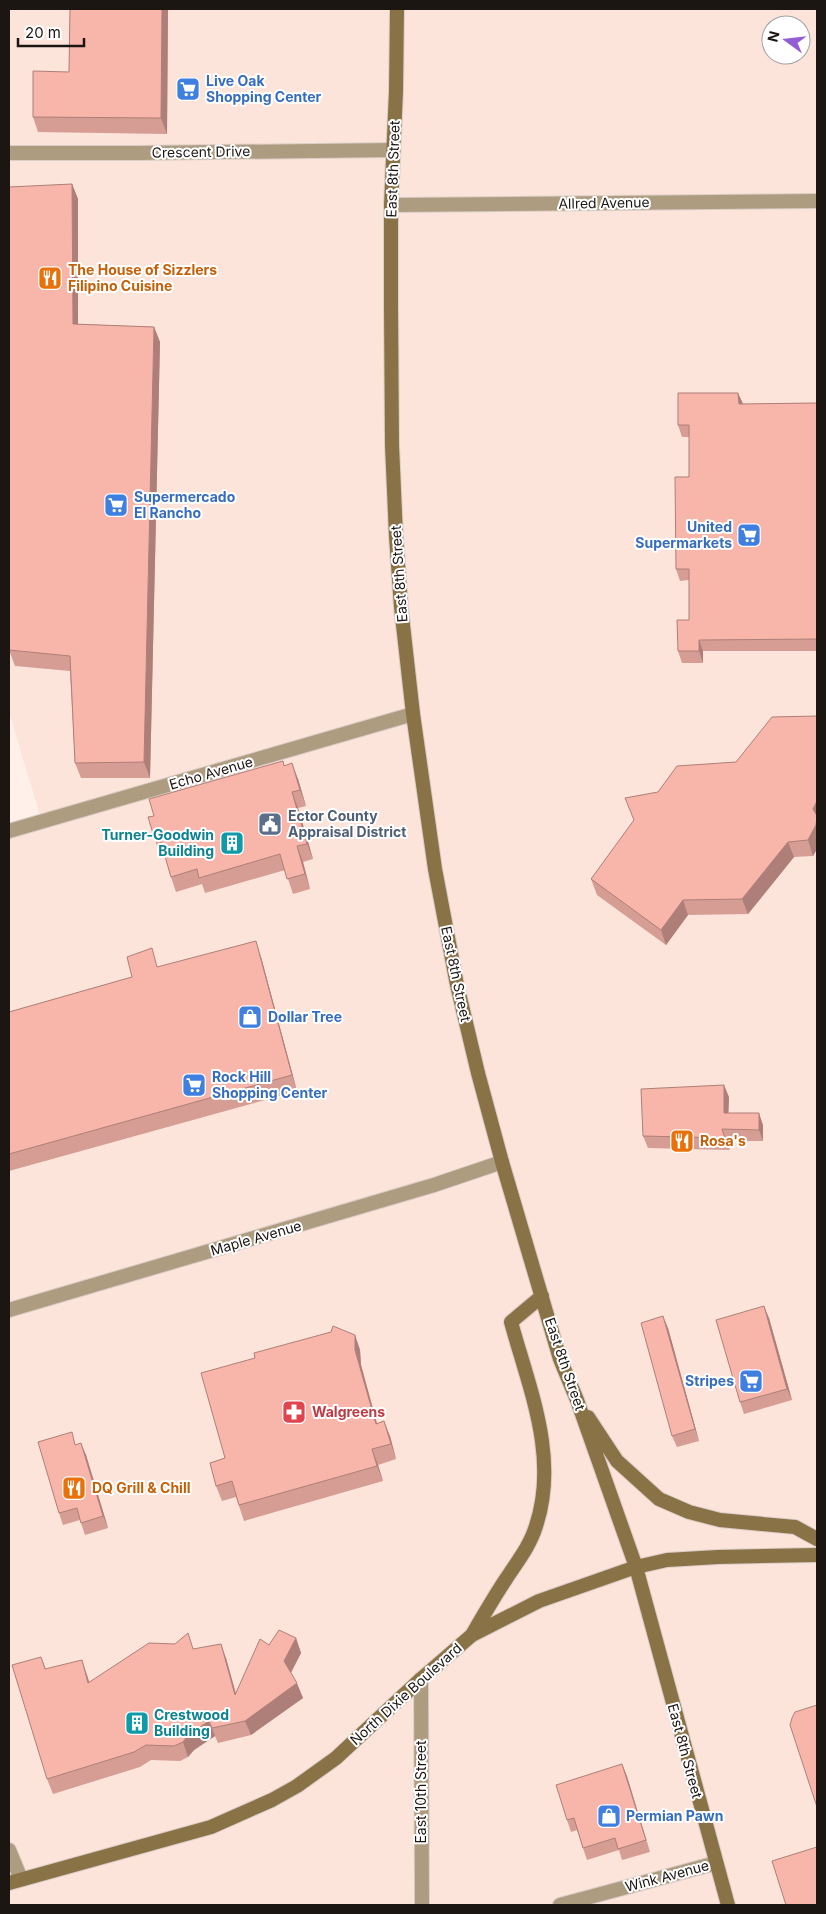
<svg xmlns="http://www.w3.org/2000/svg" width="826" height="1914" viewBox="0 0 826 1914" font-family="Inter,sans-serif">
  <rect width="100%" height="100%" fill="#fff0e9"/>
  <path fill="#fce4da" fill-rule="evenodd" d="M 9,9 L 817,9 L 817,1905 L 9,1905 L 9,831 L 42,822 L 9,712 ZM 771,25 L 801,25 L 801,55 L 771,55 Z"/>
  <g fill="none" stroke-linecap="round" stroke-linejoin="round">
    <g stroke="#dbcdc7" stroke-width="16">
      <path id="minor" d="M 9,153 L 137,153 L 393,150
        M 391,205 L 817,201
        M 9,831 L 413,714
        M 9,1850 L 21,1879
        M 560,1905 L 716,1863"/>
    </g>
    <g stroke="#dbcdc7" stroke-width="16">
      <path id="tertiary" d="M 9,1310 L 434,1185 L 502,1162
        M 421,1679 L 422,1905"/>
    </g>
    <g stroke="#dbcdc7" stroke-width="16">
      <path id="secondary" d="M 397,9 L 396,91 L 391,205 L 391,307 L 392,445 L 396,536 L 401,607 L 413,714 L 435,869 L 457,985 L 478,1073 L 502,1162 L 560,1359 L 577,1400 L 636,1567 L 728,1905
        M 588,1417 L 617,1461 L 659,1499 L 689,1512 L 720,1520 L 795,1527 L 817,1539
        M 472,1635 C 483,1616 494,1597 506,1579 C 517,1562 530,1546 536,1526 C 559,1457 529,1388 511,1322 L 542,1296
        M 9,1883 L 211,1827 L 272,1800 L 297,1786 L 336,1758 L 421,1679 L 472,1635 L 539,1601 L 636,1567 L 667,1560 L 718,1557 L 817,1555"/>
    </g>
    <use href="#minor" stroke="#ad9c80" stroke-width="14"/>
    <use href="#tertiary" stroke="#ad9c80" stroke-width="14"/>
    <use href="#secondary" stroke="#8a7247" stroke-width="14"/>
  </g>
  <path fill="#d59d93" d="M 9,9 L 168,9 L 167,134 L 38,132 L 33,117 L 69,72 L 70,10 L 9,10 Z
    M 72,184 L 78,199 L 78,324 L 154,327 L 160,342 L 150,778 L 81,778 L 75,763 L 70,671 L 15,666 L 9,650 Z
    M 738,393 L 743,404 L 817,403 L 817,651 L 703,651 L 703,663 L 682,663 L 678,651 L 689,620 L 689,580 L 680,581 L 676,569 L 689,477 L 689,437 L 682,437 L 678,425 Z
    M 817,716 L 817,849 L 813,856 L 794,857 L 748,914 L 688,915 L 666,945 L 597,895 L 591,879 L 658,792 L 736,762 Z
    M 284,766 L 298,779 L 306,806 L 298,808 L 313,859 L 303,862 L 310,889 L 293,894 L 285,870 L 205,893 L 202,884 L 176,892 L 171,877 L 164,854 L 160,855 L 155,840 Z
    M 261,957 L 297,1091 L 9,1171 L 9,1012 L 132,977 L 158,967 Z
    M 729,1097 L 728,1113 L 763,1125 L 763,1141 L 727,1141 L 730,1150 L 648,1148 L 643,1136 Z
    M 769,1318 L 792,1400 L 744,1414 L 740,1402 Z
    M 668,1328 L 699,1441 L 677,1447 L 672,1436 Z
    M 331,1332 L 355,1335 L 360,1350 L 361,1365 L 377,1423 L 390,1436 L 396,1459 L 378,1465 L 383,1481 L 244,1521 L 236,1497 L 222,1501 L 216,1486 L 255,1358 Z
    M 76,1445 L 86,1455 L 108,1528 L 85,1535 L 80,1520 L 63,1525 L 59,1513 Z
    M 296,1638 L 301,1653 L 291,1673 L 303,1698 L 251,1735 L 218,1743 L 215,1736 L 194,1750 L 188,1757 L 180,1761 L 151,1760 L 140,1767 L 53,1794 L 47,1779 L 41,1657 L 46,1669 L 87,1675 L 89,1682 L 194,1649 L 226,1658 L 236,1693 L 269,1645 Z
    M 622,1764 L 650,1852 L 622,1860 L 619,1850 L 587,1860 L 577,1830 L 571,1832 L 567,1820 Z"/>
  <path fill="#ae7f78" d="M 162,9 L 168,9 L 167,134 L 161,118 Z
    M 72,184 L 78,199 L 78,339 L 73,324 Z
    M 154,327 L 160,342 L 150,778 L 144,762 Z
    M 738,393 L 743,404 L 739,404 Z
    M 699,640 L 703,651 L 703,663 L 699,651 Z
    M 292,763 L 298,779 L 306,806 L 300,790 Z
    M 292,792 L 298,808 L 313,859 L 307,844 Z
    M 817,801 L 817,849 L 813,856 L 808,840 L 813,809 Z
    M 788,842 L 794,857 L 748,914 L 742,899 Z
    M 297,846 L 303,862 L 310,889 L 305,874 Z
    M 683,900 L 688,915 L 666,945 L 661,930 Z
    M 256,941 L 261,957 L 297,1091 L 292,1075 Z
    M 724,1085 L 729,1097 L 728,1125 L 724,1113 Z
    M 759,1113 L 763,1125 L 763,1141 L 759,1130 Z
    M 764,1306 L 769,1318 L 792,1400 L 787,1389 Z
    M 663,1316 L 668,1328 L 699,1441 L 695,1429 Z
    M 355,1335 L 360,1350 L 361,1365 L 381,1439 L 376,1424 L 355,1350 Z
    M 384,1421 L 390,1436 L 396,1459 L 391,1444 Z
    M 81,1443 L 86,1455 L 108,1528 L 103,1516 Z
    M 372,1449 L 378,1465 L 383,1481 L 377,1466 Z
    M 296,1638 L 301,1653 L 289,1676 L 284,1661 Z
    M 221,1644 L 226,1658 L 240,1710 L 235,1695 Z
    M 82,1660 L 87,1675 L 94,1698 L 88,1683 Z
    M 297,1683 L 303,1698 L 251,1735 L 245,1721 Z
    M 209,1721 L 215,1736 L 194,1750 L 188,1757 L 183,1742 L 188,1735 Z
    M 622,1764 L 627,1776 L 650,1852 L 646,1840 Z"/>
  <path fill="#f8b6ab" stroke="#ae7f78" d="M 70,9 L 162,9 L 161,118 L 33,117 L 33,71 L 69,72 Z
    M 72,184 L 73,324 L 154,327 L 144,762 L 75,763 L 70,656 L 9,650 L 9,187 Z
    M 678,393 L 738,393 L 739,404 L 817,403 L 817,639 L 699,640 L 699,651 L 678,651 L 677,620 L 689,620 L 689,569 L 676,569 L 675,477 L 689,477 L 689,425 L 678,425 Z
    M 817,716 L 817,801 L 813,809 L 817,816 L 816,825 L 808,840 L 788,842 L 742,899 L 683,900 L 661,930 L 591,879 L 634,820 L 625,798 L 658,792 L 677,766 L 736,762 L 772,717 Z
    M 283,761 L 284,766 L 292,763 L 300,790 L 292,792 L 307,844 L 297,846 L 305,874 L 287,879 L 280,854 L 199,878 L 197,869 L 171,877 L 160,839 L 155,840 L 148,817 L 154,816 L 149,799 Z
    M 256,941 L 292,1075 L 9,1154 L 9,1012 L 132,977 L 127,957 L 152,948 L 157,967 Z
    M 724,1085 L 724,1113 L 759,1113 L 759,1130 L 722,1129 L 725,1138 L 643,1136 L 641,1089 Z
    M 764,1306 L 787,1389 L 740,1402 L 716,1320 Z
    M 663,1316 L 695,1429 L 672,1436 L 641,1323 Z
    M 333,1326 L 355,1335 L 355,1350 L 376,1424 L 384,1421 L 391,1444 L 372,1449 L 377,1466 L 239,1505 L 232,1481 L 216,1486 L 210,1463 L 225,1458 L 201,1373 L 255,1358 L 254,1353 L 331,1332 Z
    M 72,1432 L 75,1445 L 81,1443 L 103,1516 L 81,1523 L 77,1508 L 59,1513 L 38,1442 Z
    M 279,1630 L 296,1638 L 284,1661 L 297,1683 L 245,1721 L 212,1728 L 209,1721 L 188,1735 L 183,1742 L 174,1746 L 146,1745 L 134,1752 L 47,1779 L 12,1665 L 41,1657 L 45,1669 L 82,1660 L 88,1683 L 149,1643 L 175,1644 L 188,1633 L 193,1649 L 221,1644 L 235,1695 L 260,1639 L 269,1645 Z
    M 817,1705 L 817,1807 L 790,1725 L 792,1718 L 795,1712 Z
    M 622,1764 L 646,1840 L 618,1849 L 615,1838 L 583,1848 L 574,1818 L 567,1820 L 556,1785 Z
    M 817,1847 L 817,1905 L 786,1905 L 772,1861 Z"/>
  <defs>
    <g id="supermarket-square" transform="scale(1.25)"><rect x="-9" y="-9" width="18" height="18" rx="4" fill="#3f7fe0" stroke="#fff"/><path d="M-6-5.5h2.5l.6 2H6L4.5 2H-2.5L-4.4-4H-6ZM-1.5 3.2a1.3 1.3 0 1 0 .1 0ZM3 3.2a1.3 1.3 0 1 0 .1 0Z" fill="#fff"/></g>
    <g id="restaurant-square" transform="scale(1.25)"><rect x="-9" y="-9" width="18" height="18" rx="4" fill="#e8710a" stroke="#fff"/><path d="M-5-6h1v4h1v-4h1v4h1v-4h1v5L-1.5 .5V6h-2V.5L-5-1ZM5-6V6H3V1.5H1.5Q1.5-4 5-6Z" fill="#fff"/></g>
    <g id="civic-square" transform="scale(1.25)"><rect x="-9" y="-9" width="18" height="18" rx="4" fill="#5c6f8a" stroke="#fff"/><path d="M-.6-6.5H3V-4.5H.6V-3L4-1V1h2V6H-6V1h2V-1L-.6-3ZM-1.2 2.5V6h2.4V2.5Z" fill="#fff"/></g>
    <g id="building-square" transform="scale(1.25)"><rect x="-9" y="-9" width="18" height="18" rx="4" fill="#0f9aa8" stroke="#fff"/><path d="M-4-6H4V6H1V3H-1V6H-4ZM-2.5-4.3h1.7v1.8h-1.7ZM.8-4.3h1.7v1.8H.8ZM-2.5-1h1.7V.8h-1.7ZM.8-1h1.7V.8H.8Z" fill="#fff"/></g>
    <g id="shop-square" transform="scale(1.25)"><rect x="-9" y="-9" width="18" height="18" rx="4" fill="#3f7fe0" stroke="#fff"/><path d="M-5-2.5h2.3a2.7 3.5 0 0 1 5.4 0H5L5.5 6h-11ZM-1.5-2.5h3a1.5 2.3 0 0 0-3 0Z" fill="#fff"/></g>
    <g id="pharmacy-square" transform="scale(1.25)"><rect x="-9" y="-9" width="18" height="18" rx="4" fill="#e0444e" stroke="#fff"/><path d="M-2-6h4v4h4v4h-4v4h-4v-4h-4v-4h4Z" fill="#fff"/></g>
  </defs>
  <g fill-rule="evenodd">
    <use href="#supermarket-square" x="188" y="89"/>
    <use href="#restaurant-square" x="50" y="278"/>
    <use href="#supermarket-square" x="116" y="505"/>
    <use href="#supermarket-square" x="749" y="535"/>
    <use href="#civic-square" x="270" y="824"/>
    <use href="#building-square" x="232" y="843"/>
    <use href="#shop-square" x="250" y="1017"/>
    <use href="#supermarket-square" x="194" y="1085"/>
    <use href="#restaurant-square" x="682" y="1141"/>
    <use href="#supermarket-square" x="751" y="1381"/>
    <use href="#pharmacy-square" x="294" y="1412"/>
    <use href="#restaurant-square" x="74" y="1488"/>
    <use href="#building-square" x="137" y="1723"/>
    <use href="#shop-square" x="609" y="1816"/>
  </g>
  <g text-anchor="middle" stroke-width="4" stroke-linejoin="round" paint-order="stroke">
    <g font-size="14" font-weight="bold" fill="#366cbe" stroke="#fff" text-anchor="start">
      <text x="206" y="86">Live Oak<tspan x="206" dy="16">Shopping Center</tspan></text>
      <text x="134" y="502">Supermercado<tspan x="134" dy="16">El Rancho</tspan></text>
      <text x="732" y="532" text-anchor="end">United<tspan x="732" dy="16">Supermarkets</tspan></text>
      <text x="268" y="1022">Dollar Tree</text>
      <text x="212" y="1082">Rock Hill<tspan x="212" dy="16">Shopping Center</tspan></text>
      <text x="734" y="1386" text-anchor="end">Stripes</text>
      <text x="626" y="1821">Permian Pawn</text>
    </g>
    <g font-size="14" fill="#1c1613" stroke="#fff">
      <text transform="translate(201 152) rotate(-1)" y="5">Crescent Drive</text>
      <text transform="translate(393 169) rotate(-88)" y="5">East 8th Street</text>
      <text transform="translate(604 203) rotate(-1)" y="5">Allred Avenue</text>
      <text transform="translate(399 574) rotate(-94)" y="5">East 8th Street</text>
      <text transform="translate(211 773) rotate(-16)" y="5">Echo Avenue</text>
      <text transform="translate(456 974) rotate(78)" y="5">East 8th Street</text>
      <text transform="translate(256 1238) rotate(-16)" y="5">Maple Avenue</text>
      <text transform="translate(565 1364) rotate(71)" y="5">East 8th Street</text>
      <text transform="translate(406 1694) rotate(-42)" y="5">North Dixie Boulevard</text>
      <text transform="translate(685 1751) rotate(75)" y="5">East 8th Street</text>
      <text transform="translate(421 1792) rotate(-90)" y="5">East 10th Street</text>
      <text transform="translate(667 1876) rotate(-15)" y="5">Wink Avenue</text>
    </g>
    <g font-size="14" font-weight="bold" fill="#c56008" stroke="#fff" text-anchor="start">
      <text x="68" y="275">The House of Sizzlers<tspan x="68" dy="16">Filipino Cuisine</tspan></text>
      <text x="700" y="1146">Rosa's</text>
      <text x="92" y="1493">DQ Grill &amp; Chill</text>
    </g>
    <g font-size="14" font-weight="bold" fill="#4e5e75" stroke="#fff" text-anchor="start">
      <text x="288" y="821">Ector County<tspan x="288" dy="16">Appraisal District</tspan></text>
    </g>
    <g font-size="14" font-weight="bold" fill="#0d838f" stroke="#fff" text-anchor="end">
      <text x="214" y="840">Turner-Goodwin<tspan x="214" dy="16">Building</tspan></text>
      <text x="154" y="1720" text-anchor="start">Crestwood<tspan x="154" dy="16">Building</tspan></text>
    </g>
    <g font-size="14" font-weight="bold" fill="#be3a42" stroke="#fff" text-anchor="start">
      <text x="312" y="1417">Walgreens</text>
    </g>
  </g>
  <rect width="826" height="1914" fill="none" stroke="#1c1613" stroke-width="20"/>
  <g transform="translate(786 40) rotate(285)"><circle r="24" fill="#ffffff" stroke="#a4a2a1"/>
  <path d="M0-4L9 19L0 12L-9 19Z" fill="#935dd6"/>
  <text y="-8" font-size="14" font-weight="bold" text-anchor="middle" fill="#1c1613">N</text>
  </g>
  <path d="M18 38v8h66v-8" fill="none" stroke="#1c1613" stroke-width="2.5"/>
  <text x="25" y="38" font-size="15" fill="#1c1613" stroke="#ffffff" stroke-width="4" paint-order="stroke">20 m</text>
</svg>
